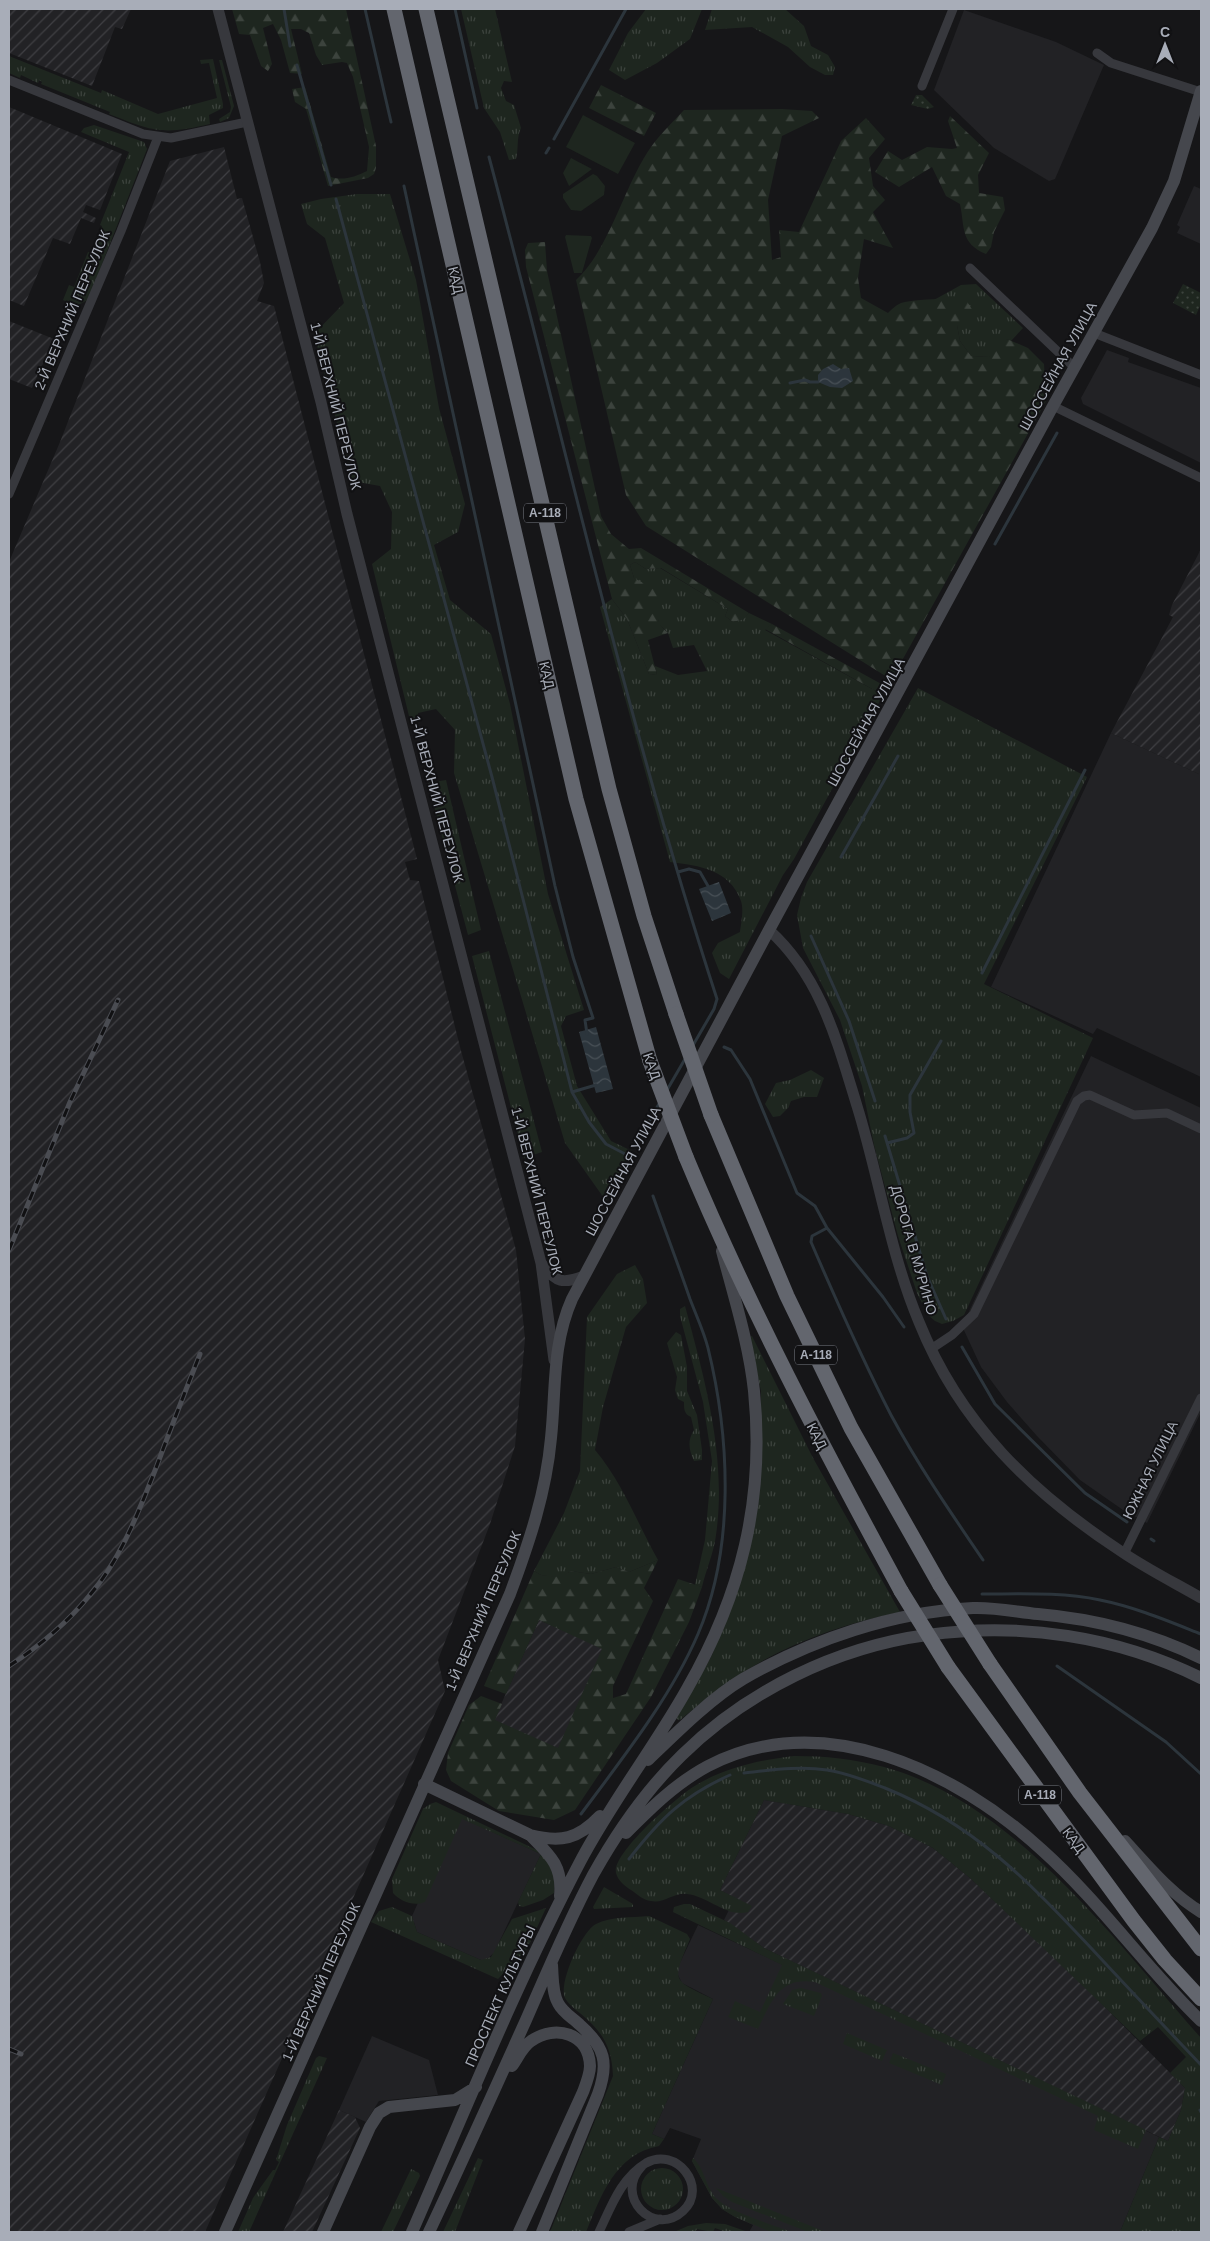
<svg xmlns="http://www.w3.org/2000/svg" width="1210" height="2241" viewBox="0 0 1210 2241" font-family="Arial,sans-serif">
  <defs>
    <pattern id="industrial-furrows" width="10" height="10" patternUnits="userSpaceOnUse" patternTransform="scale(1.25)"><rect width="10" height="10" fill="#222225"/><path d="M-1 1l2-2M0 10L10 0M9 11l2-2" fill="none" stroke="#3f3f43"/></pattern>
    <pattern id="grass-tufts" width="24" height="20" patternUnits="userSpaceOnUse" patternTransform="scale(1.25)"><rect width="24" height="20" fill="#1e261f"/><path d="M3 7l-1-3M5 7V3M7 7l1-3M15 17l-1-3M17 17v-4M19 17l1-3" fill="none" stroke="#3c433d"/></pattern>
    <pattern id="forest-firs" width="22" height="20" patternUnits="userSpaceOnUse" patternTransform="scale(1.25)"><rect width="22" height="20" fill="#1e261f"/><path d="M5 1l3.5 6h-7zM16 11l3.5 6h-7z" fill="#3c433d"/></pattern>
    <pattern id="park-dots" width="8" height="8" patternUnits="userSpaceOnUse" patternTransform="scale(1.25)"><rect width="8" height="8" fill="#1e261f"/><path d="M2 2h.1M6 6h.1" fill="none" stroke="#3c433d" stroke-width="1.8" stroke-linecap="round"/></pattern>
    <pattern id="water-waves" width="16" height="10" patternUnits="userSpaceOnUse" patternTransform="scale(1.25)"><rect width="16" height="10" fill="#2c353c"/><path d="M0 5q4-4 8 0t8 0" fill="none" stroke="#485056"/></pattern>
  </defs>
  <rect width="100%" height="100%" fill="#161618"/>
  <path fill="#222225" d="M 964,10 L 1056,42 L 1104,65 L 1055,179 L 1049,181 L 994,148 L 934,90 Z
    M 1194,186 L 1201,189 L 1201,244 L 1177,233 L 1180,227 L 1177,225 Z
    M 1107,350 L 1129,358 L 1128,362 L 1201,388 L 1201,463 L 1083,404 L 1081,398 Z
    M 1111,733 L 1201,775 L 1201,1077 L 1097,1028 L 1093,1034 L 991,987 Z
    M 1091,1056 L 1201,1108 L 1201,1412 L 1147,1523 L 1123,1510 L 1080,1480 L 1037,1436 L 1007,1402 L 981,1367 L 962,1326 Z
    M 457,1816 L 541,1854 L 494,1953 L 486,1960 L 481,1960 L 417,1932 L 412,1916 Z
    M 698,1925 L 783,1965 L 787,1959 L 1159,2137 L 1120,2232 L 749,2232 L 753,2225 L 735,2217 L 722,2209 L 712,2198 L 692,2161 L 701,2139 L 670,2128 L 664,2139 L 652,2134 L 713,1999 L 682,1983 L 676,1971 Z
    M 372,2036 L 429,2060 L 438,2095 L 379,2101 L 366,2122 L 339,2110 Z"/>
  <path fill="url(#industrial-furrows)" d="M 9,9 L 131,9 L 122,29 L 115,27 L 92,86 L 9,53 Z
    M 9,107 L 122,154 L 100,210 L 86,205 L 83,212 L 96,218 L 94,223 L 81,218 L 70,244 L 53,238 L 24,306 L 9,300 Z
    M 224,147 L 237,199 L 242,198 L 260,262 L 264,283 L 257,301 L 274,306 L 417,859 L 405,862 L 410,880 L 419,881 L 460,1047 L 516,1250 L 525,1339 L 515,1446 L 490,1524 L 438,1660 L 445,1691 L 205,2232 L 9,2232 L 9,562 L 60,442 L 170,161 Z
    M 9,321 L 54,339 L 32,388 L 9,379 Z
    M 1201,549 L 1201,775 L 1111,733 L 1173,617 L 1169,615 L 1172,605 Z
    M 539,1620 L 603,1648 L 558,1749 L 494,1720 Z
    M 764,1800 L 848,1814 L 889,1826 L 933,1848 L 970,1878 L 1078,1980 L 1185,2088 L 1181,2110 L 1168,2141 L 764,1948 L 724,1920 L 735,1898 L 720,1890 Z
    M 339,2110 L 355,2117 L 360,2128 L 312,2232 L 283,2232 Z"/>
  <path fill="url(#grass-tufts)" d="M 461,9 L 495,9 L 512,82 L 504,81 L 501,88 L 506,101 L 514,105 L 521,128 C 516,139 519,148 516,159 L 509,160 L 500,132 L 484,108 Z
    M 646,9 L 702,9 L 690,39 L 657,63 L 625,80 L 609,70 L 628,33 Z
    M 712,9 L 785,9 L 804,26 L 811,46 L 828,55 L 835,67 L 833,75 L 825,75 L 810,67 L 788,47 L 752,27 L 705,30 Z
    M 9,56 L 101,93 L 102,90 L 158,114 L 217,98 L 209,63 L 201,64 L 200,60 L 213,59 L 223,104 L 223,108 L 209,115 L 210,124 C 163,135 154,132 109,114 L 110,112 L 41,84 L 42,82 L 39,80 L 38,83 L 21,75 L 20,78 L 9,73 Z
    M 219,60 L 222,60 L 234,106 L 229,118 L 220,122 L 219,119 L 230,112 L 231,107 Z
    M 94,125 L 144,142 L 147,149 L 88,300 L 76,306 L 63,300 L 69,285 L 74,287 L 88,252 L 92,253 L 102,226 L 100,225 L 129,152 L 81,132 L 84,128 Z
    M 357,194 L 390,194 L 416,280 L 439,408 L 465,504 L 458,532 L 434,545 L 450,600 L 491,634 L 510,704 L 548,894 L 584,1010 L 566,1016 L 561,1026 L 577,1086 L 611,1141 L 632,1151 L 606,1201 L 565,1143 L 454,773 L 455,730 L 436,709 L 418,713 L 418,721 L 414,722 L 409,716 L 372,564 L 391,549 L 392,512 L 380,486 L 352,481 L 314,334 L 344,303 L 325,238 L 307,224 L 301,204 L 321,199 Z
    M 976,284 L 1023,328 L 1011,341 L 1007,339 L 989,357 L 971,356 L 960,341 L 957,325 L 932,301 L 961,285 Z
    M 635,562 L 646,569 L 660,568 L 728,609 L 725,616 L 733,622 L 743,619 L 749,613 L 772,624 L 765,630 L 883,695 L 794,859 L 783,875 L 729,979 L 720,973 L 712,953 L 718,943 L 740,932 C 741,924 744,910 741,901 C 729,869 700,866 670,862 L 600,607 L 612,599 L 627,619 L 649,674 L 657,675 L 655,666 L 678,675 L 707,671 L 694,645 L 673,648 L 668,633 L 659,624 L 657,614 L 634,578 L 630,565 Z
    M 918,688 L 1087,777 L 984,984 L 1093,1038 L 964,1315 L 953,1321 L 942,1324 L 935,1321 L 928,1315 L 917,1293 L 898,1236 L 874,1145 L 862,1086 L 840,1020 L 803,948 L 797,915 L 801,898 L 807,882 Z
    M 446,780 L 481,930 L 468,935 L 428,783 Z
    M 489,951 L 542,1152 L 524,1158 L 472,956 Z
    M 811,1070 L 824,1078 L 817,1097 L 804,1097 L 791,1101 L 788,1108 L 780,1116 L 773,1117 L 765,1104 L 776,1083 L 790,1080 Z
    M 635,1265 L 643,1279 L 647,1303 L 626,1327 L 603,1407 L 595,1450 C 623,1483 637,1523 658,1560 L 629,1572 L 616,1567 L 591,1574 L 571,1571 L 560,1578 L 541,1575 L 534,1571 L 564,1513 L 580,1471 L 587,1317 L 617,1274 Z
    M 685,1306 C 705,1380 727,1458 716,1535 C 714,1552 706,1570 702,1587 L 695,1585 L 705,1540 L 712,1461 L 703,1402 L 680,1316 L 680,1309 Z
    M 676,1332 L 681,1335 L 687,1367 L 687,1391 L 697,1415 L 702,1450 L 702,1460 L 694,1461 C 689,1450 687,1441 694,1430 L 691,1417 C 684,1414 684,1409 684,1402 L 678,1399 L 675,1390 L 677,1377 L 667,1343 Z
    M 752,1336 L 813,1458 L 900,1612 C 847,1623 793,1641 747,1670 C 723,1684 701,1703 680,1720 L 676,1719 L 712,1655 L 735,1598 L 761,1411 L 761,1391 L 749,1337 Z
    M 794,1756 C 825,1756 854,1759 884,1767 C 1014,1802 1115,1941 1201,2038 L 1201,2232 L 1120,2232 L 1159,2137 L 1168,2141 L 1181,2110 L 1185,2088 L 1170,2073 L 1186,2057 L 1158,2027 L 1140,2041 L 970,1878 L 933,1848 L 889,1826 L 848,1814 L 764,1800 L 720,1890 L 752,1906 L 748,1912 C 727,1918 708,1896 687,1894 C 674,1892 664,1904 651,1901 C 643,1900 637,1894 631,1890 C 625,1886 618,1881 616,1873 C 612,1853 676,1798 693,1787 C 723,1768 759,1760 794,1756 Z
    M 436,1802 L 541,1852 C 551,1864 557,1878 554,1893 L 543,1900 L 523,1907 L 519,1906 L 518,1902 L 541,1854 L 462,1819 L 425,1902 C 414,1907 400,1901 393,1893 L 392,1879 L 423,1809 L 430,1804 Z
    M 604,1887 L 633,1904 L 633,1907 L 594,1909 L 593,1907 Z
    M 684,1904 L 690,1904 L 730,1923 L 764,1948 L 1146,2130 L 1138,2149 L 1094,2130 L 1098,2116 L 815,1982 C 779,1976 771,2002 758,2029 L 728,2017 L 735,2001 L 760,2012 L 782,1965 L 673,1912 L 674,1907 Z
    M 392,1907 L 412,1916 L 417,1932 L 481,1960 L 491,1957 L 512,1919 L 546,1908 L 527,1949 L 498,1979 L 371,1922 L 379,1911 Z
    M 649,1916 L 687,1934 L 690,1939 C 672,1982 671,1979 713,1999 L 652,2134 L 664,2139 L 659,2146 C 615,2154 601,2196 586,2232 L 550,2232 L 613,2076 C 612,2048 603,2032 581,2014 C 575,2009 569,2005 565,1998 C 558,1983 582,1931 596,1924 C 611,1916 632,1918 649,1916 Z
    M 801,1988 L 821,1993 L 822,1996 L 814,2016 L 783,2004 L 792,1990 Z
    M 847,2033 L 887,2050 L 882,2061 L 843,2044 Z
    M 893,2053 L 946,2074 L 942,2085 L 889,2063 Z
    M 319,2056 L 327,2058 L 249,2232 L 238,2232 L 253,2198 L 273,2170 L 275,2170 L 279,2162 L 276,2160 L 287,2125 L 316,2058 Z
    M 478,2158 L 483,2160 L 455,2232 L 443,2232 Z
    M 693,2158 C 705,2168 705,2187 717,2199 C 730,2212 773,2225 792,2232 L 771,2232 L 735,2217 L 722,2209 L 712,2198 L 692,2161 Z
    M641 2189a21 21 0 1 1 42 0a21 21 0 1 1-42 0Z
    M 411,2169 L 419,2173 L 420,2176 L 393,2232 L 381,2232 Z
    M 716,2188 L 826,2232 L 808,2232 L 732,2202 L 723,2196 Z
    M 706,2223 L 725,2224 L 748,2232 L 726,2232 L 715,2228 L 713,2232 L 697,2229 L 695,2232 L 674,2232 L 688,2226 Z"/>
  <path fill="url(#forest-firs)" d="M 232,9 L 346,9 L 376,146 L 376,168 L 374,174 L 368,178 L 328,186 L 306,109 L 295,102 L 292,89 L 305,87 L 331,177 C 343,181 355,177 367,171 L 369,147 L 353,77 L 347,63 L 342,62 L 322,65 L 316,55 L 309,33 L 301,29 L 291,29 L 302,74 L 290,73 L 281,40 L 273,24 L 263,28 L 272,64 L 268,71 L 261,66 L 250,35 L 239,34 Z
    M 601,85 L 656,113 L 644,136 L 589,108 Z
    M 782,109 L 812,111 L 819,118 L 782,136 L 768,200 L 772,260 L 781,257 L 779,230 L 799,232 L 841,141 L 866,118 L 885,139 L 869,158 L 873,186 L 885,200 L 873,212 L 893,248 L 864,239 L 858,278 L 861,298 L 888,313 C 891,310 896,305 901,303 C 915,299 951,298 966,300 L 973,311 L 957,325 L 960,341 L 971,356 L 989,357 L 996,343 L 1007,339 L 1028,348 L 1044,364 L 1046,401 L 894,675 L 887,677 L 646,526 L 626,495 L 576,280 C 610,249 624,185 651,147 C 660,134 673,122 684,110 Z
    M 950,116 L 989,153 L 978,175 L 979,193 L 1003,197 L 1005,210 L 994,232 L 991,247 L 986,254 C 960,243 965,228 960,204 L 946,196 L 932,167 L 899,187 L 875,172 L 888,151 L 902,160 L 927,147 L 952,149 L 957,148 L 948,121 Z
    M 545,242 L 547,271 L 601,516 L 611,534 L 629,549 L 641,548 L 749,613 L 744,619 L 733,622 L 725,616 L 728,609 L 661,568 L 646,569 L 635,562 L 630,565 L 634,578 L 657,590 L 661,605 C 655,618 658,624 668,633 L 648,640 L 657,675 L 649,674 L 627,619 L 612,599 L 526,267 L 525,250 L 528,243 Z
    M 772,624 L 885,686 L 883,695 L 765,629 Z
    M 658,1560 L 644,1588 L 653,1601 L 613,1686 L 613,1698 L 626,1694 L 678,1579 L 702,1587 L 689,1622 L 651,1697 L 575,1810 L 554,1820 L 499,1811 L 451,1781 L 446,1770 L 448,1753 L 469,1705 L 481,1696 L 502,1704 L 495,1720 L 558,1748 L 602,1649 L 539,1620 L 506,1694 L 484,1686 L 534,1571 L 541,1575 L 560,1577 L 571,1571 L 591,1574 L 616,1567 L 629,1572 Z"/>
  <path fill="url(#park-dots)" d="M 916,95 L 922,95 L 934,107 L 928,109 L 911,105 Z
    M 1183,284 L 1201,293 L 1201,304 L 1196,315 L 1173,303 Z"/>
  <path fill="#1e261f" d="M 583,115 L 635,143 L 618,174 L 566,147 Z
    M 571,158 L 592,169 L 569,186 L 563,173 Z
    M 593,174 L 597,176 L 605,186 L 604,195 L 581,211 L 571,210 L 563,198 L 563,194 Z
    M 566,235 L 591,236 L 592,238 L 582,273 L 574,273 L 565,237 Z"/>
  <path fill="url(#water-waves)" d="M 833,364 L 841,369 L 849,368 L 853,381 L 842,388 L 830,387 L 818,382 L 818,375 L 823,369 Z
    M 719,882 L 731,913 L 712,921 L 699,889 Z
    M 596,1027 L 613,1089 L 596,1093 L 579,1032 Z"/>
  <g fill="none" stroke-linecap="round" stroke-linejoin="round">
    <path stroke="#2c353c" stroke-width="3" d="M 284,9 L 290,46
      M 365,9 L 391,122
      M 455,9 L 477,108
      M 297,65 L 331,185
      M 554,139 L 626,9
      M 546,153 L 549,148
      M 489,157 C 564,438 627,723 717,999 L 714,1009 L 692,1047
      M 404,186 L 555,886 L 573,957 L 593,1018 L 585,1020 L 587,1034
      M 336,199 L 492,777 L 572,1092 L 589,1122 L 606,1144 L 627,1155
      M 790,383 L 805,380 L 810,382 L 818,382
      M 995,544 L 1057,433
      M 841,857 L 898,756
      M 678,872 L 689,869 L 700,872 L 708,886
      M 811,936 L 849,1021 L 875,1101
      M 982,973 L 1085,770
      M 724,1047 L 731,1050 L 750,1079 L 797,1193 L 815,1206 L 827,1228 L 883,1297 L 904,1327
      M 667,1090 L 685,1059
      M 572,1092 L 596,1085
      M 641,1136 L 660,1102
      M 885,1136 L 927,1276 L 946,1319
      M 887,1143 L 907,1138 L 914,1133 L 910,1112 L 910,1095 L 941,1041
      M 827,1228 L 812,1236 L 811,1242 C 836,1300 862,1359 891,1415 C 918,1465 951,1513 983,1560
      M 962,1347 L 995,1404 L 1085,1493 L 1127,1522
      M 1151,1539 L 1154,1541
      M 982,1594 C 1021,1594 1062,1592 1100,1600 C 1135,1607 1168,1621 1201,1634
      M 1057,1666 L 1166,1742 L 1201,1774
      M 744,1773 C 772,1770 800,1766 827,1770 C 847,1773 867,1781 885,1788 C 974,1824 1028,1881 1092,1949 C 1128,1988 1165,2027 1201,2065
      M 581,1814 C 622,1759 671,1697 698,1634 C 735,1548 730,1438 708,1348 C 704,1332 696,1315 690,1299 C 678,1264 665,1230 653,1196
      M 629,1859 C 660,1819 683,1796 730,1775
      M 1200,2110 L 1201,2112"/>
    <path stroke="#37383d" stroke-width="9" d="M 1097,53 L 1111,63 L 1201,92
      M 9,80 L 143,134 L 171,138 L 247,122
      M 922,86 L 953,9
      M 970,268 L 1075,368
      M 1094,333 L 1201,375
      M 1053,406 L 1201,478
      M 9,494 L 121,231 L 158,137
      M 931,1349 L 952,1335 L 974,1314 L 1077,1101 L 1084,1096 L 1090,1095 L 1134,1115 L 1167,1113 L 1201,1129
      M 1124,1554 L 1201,1398
      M 599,2232 C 611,2207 621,2178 646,2163 C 676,2146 709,2187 683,2211 C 654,2238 613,2196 642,2166
      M 629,2232 L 660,2219"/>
    <path stroke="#37383d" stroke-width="11" d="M 218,9 L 321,402 L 347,514 L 541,1263 L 554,1360
      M 769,930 C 821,977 837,1041 857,1106 C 879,1177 890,1253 919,1322 C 960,1424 1032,1493 1122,1552 C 1147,1569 1175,1583 1201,1598
      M 542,1264 C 556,1283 563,1284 584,1276"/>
    <path stroke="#45474d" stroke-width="12" d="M 648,1760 C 675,1734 711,1698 743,1679 C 813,1639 893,1612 973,1608 C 994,1607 1017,1612 1038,1614 C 1095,1619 1150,1633 1201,1658
      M 424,1784 L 530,1835 C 561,1843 578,1839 600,1816
      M 626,1833 C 651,1808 676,1783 708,1766 C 822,1707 955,1770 1042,1850 C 1100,1902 1145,1967 1201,2021
      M 530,1835 C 550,1855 563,1866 560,1896
      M 1125,1841 C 1149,1867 1171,1894 1201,1912
      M 512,2066 C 518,2058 522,2047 531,2041 C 555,2024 589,2033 590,2066 C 590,2074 586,2084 583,2092 L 519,2232
      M 225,2232 L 510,1594 C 529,1543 546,1493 551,1438 C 556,1390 552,1344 572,1299 L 769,930 L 1053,406 L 1152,228 L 1174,181 L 1201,91
      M 323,2232 L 370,2127 L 379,2113 L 389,2107 L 455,2100 L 476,2087
      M 412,2232 C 466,2108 517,1982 580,1862 C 612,1801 654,1748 687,1689 C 741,1595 765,1500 754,1391 C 749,1344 734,1297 722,1251
      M 429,2232 C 462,2162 494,2091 526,2020 C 547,1972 568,1922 593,1875 C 617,1832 647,1789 682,1755 C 747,1691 837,1647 927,1635 C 1021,1622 1116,1636 1201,1678
      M 542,2232 L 598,2094 C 609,2063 605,2047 580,2025 C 573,2018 563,2013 558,2003 C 552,1992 553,1978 552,1965"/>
    <path stroke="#63666e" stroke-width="15" d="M 394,9 L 576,799 L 650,1061
      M 426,9 L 609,789 L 644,916 L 676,1014
      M 711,1115 L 787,1296 L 851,1428 L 940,1585
      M 686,1157 C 748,1306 824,1449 901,1591
      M 990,1664 L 1080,1793 L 1201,1949
      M 948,1667 L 1134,1921 L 1165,1960 L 1201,1999"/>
    <g stroke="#4a4c52" stroke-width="5">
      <path id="rail" d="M 9,1250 L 70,1102 L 118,1000
        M 9,1666 C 38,1647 67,1623 89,1596 C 121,1559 138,1513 156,1468 C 170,1430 185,1392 200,1354
        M 9,2049 L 21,2054"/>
    </g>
    <use href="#rail" stroke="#111113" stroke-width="3" stroke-dasharray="9" stroke-linecap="butt"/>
    <path stroke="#63666e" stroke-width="15" d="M 676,1014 L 711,1115
      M 650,1061 L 686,1157
      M 940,1585 L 990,1664
      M 901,1591 L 948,1667"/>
  </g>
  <g text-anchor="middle" stroke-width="4" stroke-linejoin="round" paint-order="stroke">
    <g fill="#111113" stroke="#7b7e86" stroke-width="1">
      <rect x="524" y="503.5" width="42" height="19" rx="4"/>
      <rect x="795" y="1345.5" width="42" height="19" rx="4"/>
      <rect x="1019" y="1785.5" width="42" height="19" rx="4"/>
    </g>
    <g font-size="12" font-weight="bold" fill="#a8adb8">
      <text x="545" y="517">А-118</text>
      <text x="816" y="1359">А-118</text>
      <text x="1040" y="1799">А-118</text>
    </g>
    <g font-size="14" fill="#a8adb8" stroke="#111113">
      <text transform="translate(456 280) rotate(77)" y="5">КАД</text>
      <text transform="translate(72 310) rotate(-67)" y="5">2-Й ВЕРХНИЙ ПЕРЕУЛОК</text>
      <text transform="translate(1058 366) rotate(-61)" y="5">ШОССЕЙНАЯ УЛИЦА</text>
      <text transform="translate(336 406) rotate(76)" y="5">1-Й ВЕРХНИЙ ПЕРЕУЛОК</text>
      <text transform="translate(547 675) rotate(77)" y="5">КАД</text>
      <text transform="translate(866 722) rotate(-61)" y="5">ШОССЕЙНАЯ УЛИЦА</text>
      <text transform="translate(437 799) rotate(75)" y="5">1-Й ВЕРХНИЙ ПЕРЕУЛОК</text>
      <text transform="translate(652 1066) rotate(71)" y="5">КАД</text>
      <text transform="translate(623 1171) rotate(-62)" y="5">ШОССЕЙНАЯ УЛИЦА</text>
      <text transform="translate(537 1191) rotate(76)" y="5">1-Й ВЕРХНИЙ ПЕРЕУЛОК</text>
      <text transform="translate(914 1250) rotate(74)" y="5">ДОРОГА В МУРИНО</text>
      <text transform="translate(817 1436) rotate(63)" y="5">КАД</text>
      <text transform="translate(1150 1470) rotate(-64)" y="5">ЮЖНАЯ УЛИЦА</text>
      <text transform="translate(483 1611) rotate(-67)" y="5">1-Й ВЕРХНИЙ ПЕРЕУЛОК</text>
      <text transform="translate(1074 1840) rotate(53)" y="5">КАД</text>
      <text transform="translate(321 1982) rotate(-66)" y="5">1-Й ВЕРХНИЙ ПЕРЕУЛОК</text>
      <text transform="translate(500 1996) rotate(-66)" y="5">ПРОСПЕКТ КУЛЬТУРЫ</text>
    </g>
  </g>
  <rect width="1210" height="2241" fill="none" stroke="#a8adb8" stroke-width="20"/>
  <g transform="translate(1165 45)" stroke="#111113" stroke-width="4" paint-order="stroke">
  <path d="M0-4L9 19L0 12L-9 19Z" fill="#a8adb8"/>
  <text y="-8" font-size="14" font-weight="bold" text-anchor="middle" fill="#a8adb8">С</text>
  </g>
</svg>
